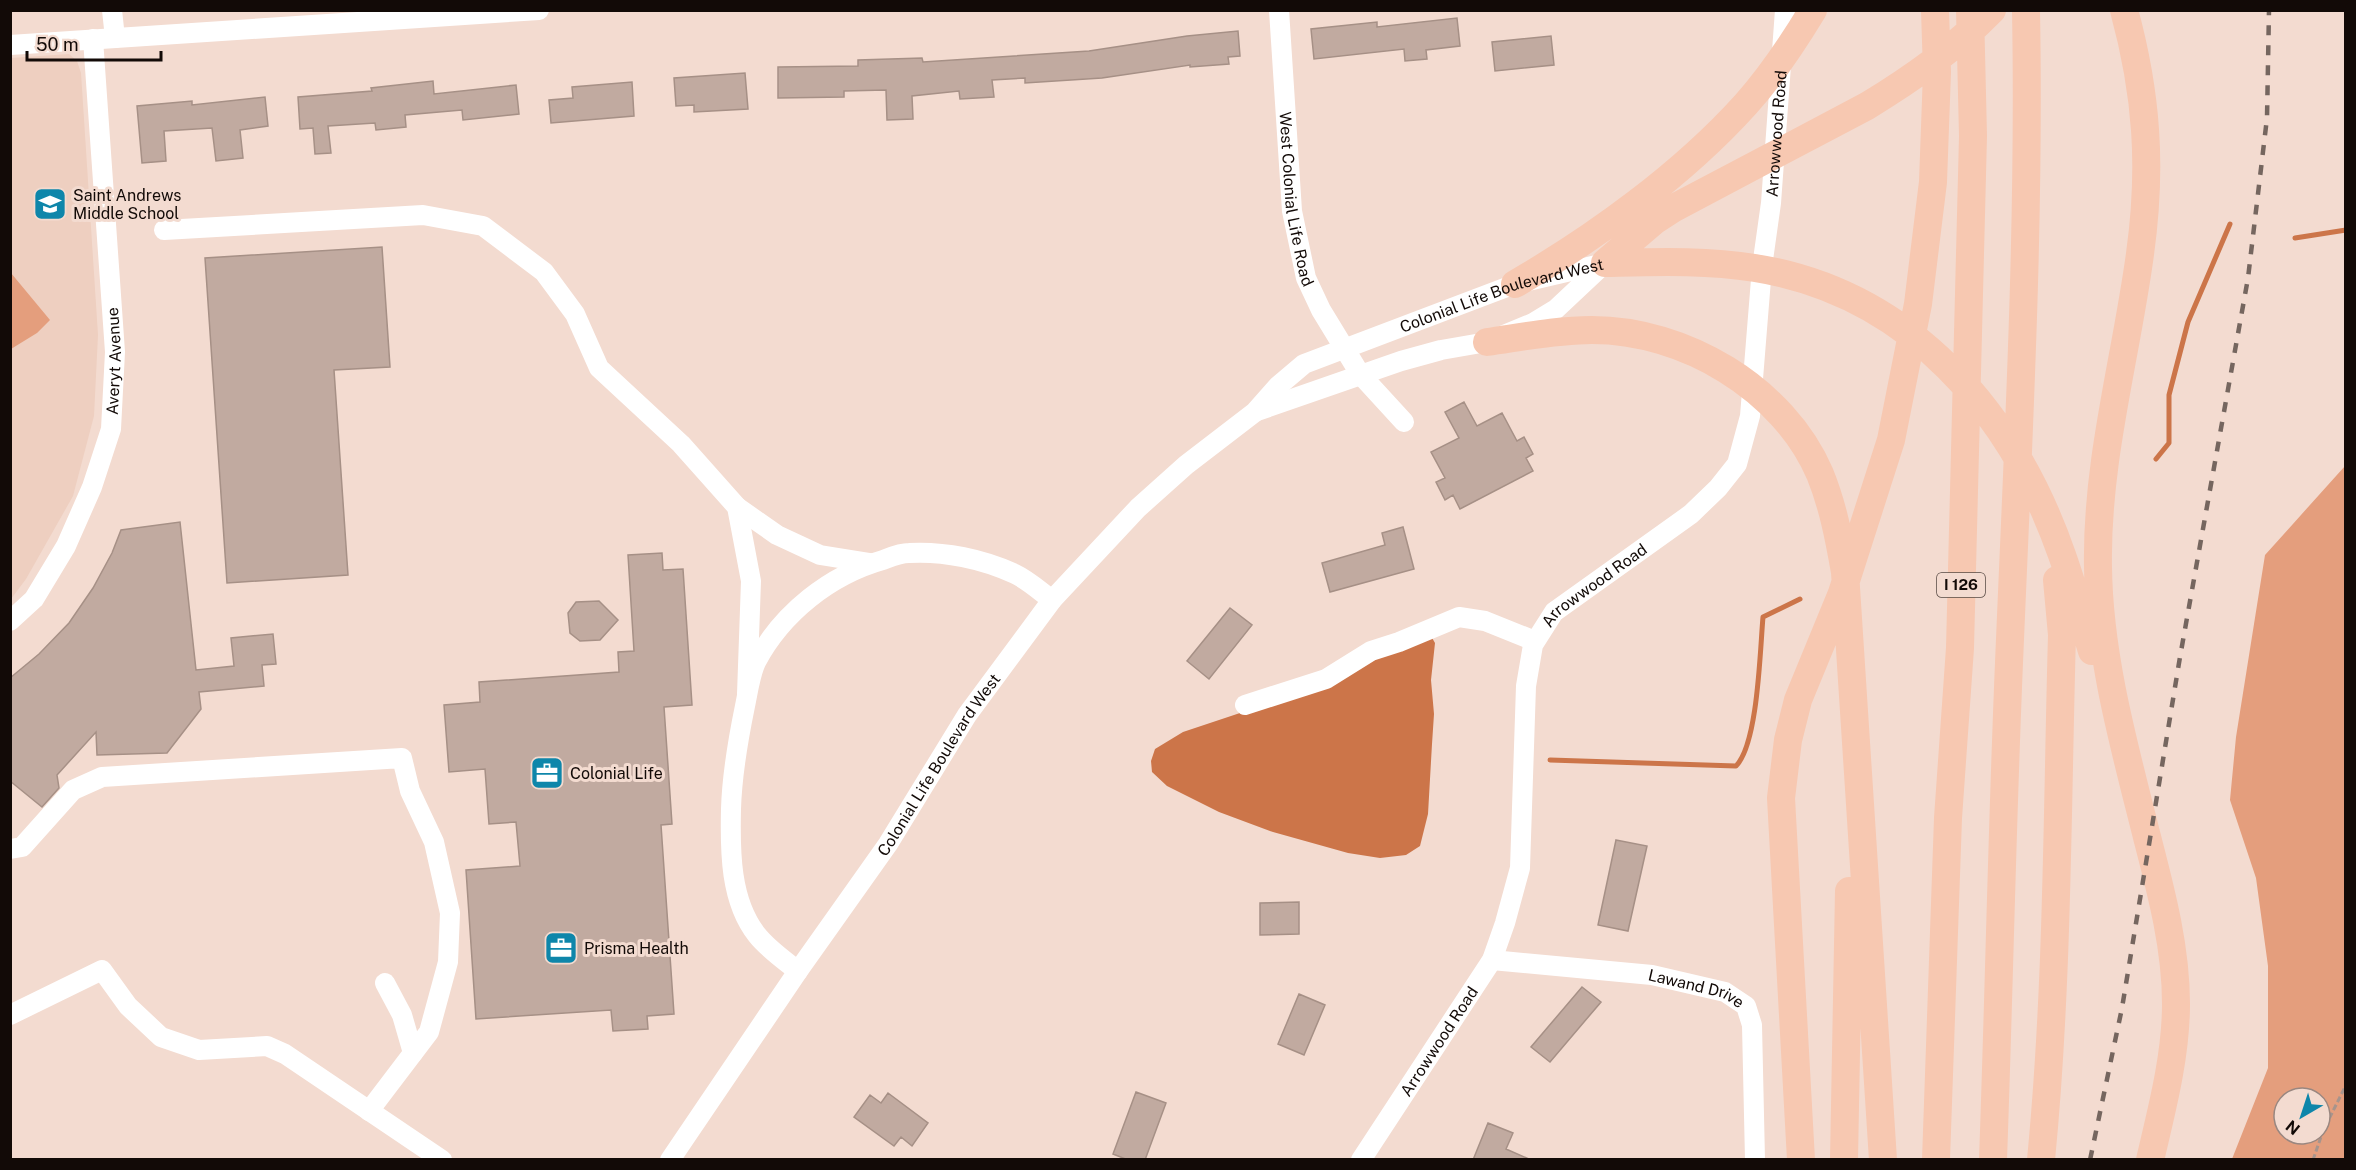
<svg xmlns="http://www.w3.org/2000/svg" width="2356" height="1170" viewBox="0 0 2356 1170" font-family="'Public Sans',sans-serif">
  <rect width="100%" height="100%" fill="#f3dbd0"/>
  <path fill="#eecfc0" d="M 69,54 L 77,61 L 81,73 L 98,335 L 94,416 L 73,496 L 26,579 L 11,599 L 11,58 Z"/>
  <path fill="#e49e7d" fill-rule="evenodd" d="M 11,273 L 50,320 L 37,333 L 11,349 Z
    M 2345,466 L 2345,1159 L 2232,1159 L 2268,1068 L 2268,966 L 2256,878 L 2230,800 L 2236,737 L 2265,555 ZM 2284,1098 L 2320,1098 L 2320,1134 L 2284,1134 Z"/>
  <path fill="#cc7549" d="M 1423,636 L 1431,636 L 1435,643 L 1431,680 L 1434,714 L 1432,744 L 1428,814 L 1420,846 L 1406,855 L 1380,858 L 1348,853 L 1273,832 L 1219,812 L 1167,786 L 1152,772 L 1151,761 L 1155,749 L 1183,732 L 1255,708 Z"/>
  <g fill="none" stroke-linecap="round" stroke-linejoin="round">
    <path stroke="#cc7549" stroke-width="5" d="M 2295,238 L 2346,230
      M 2156,459 L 2169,443 L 2169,395 L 2188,322 L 2230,224
      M 1550,760 L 1736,766 C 1758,744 1760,650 1763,617 L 1800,599"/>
  </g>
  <path fill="#c1aaa0" stroke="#a69086" stroke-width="1.5" d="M 1457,18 L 1460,46 L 1426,50 L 1427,59 L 1405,61 L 1404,49 L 1314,59 L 1311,29 L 1377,22 L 1377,27 Z
    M 1238,31 L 1240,56 L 1228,57 L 1229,64 L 1190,67 L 1190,65 L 1102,78 L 1025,83 L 1025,78 L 992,80 L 994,97 L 960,99 L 959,91 L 912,96 L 913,119 L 887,120 L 886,90 L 844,91 L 844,97 L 778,98 L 778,67 L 858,66 L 858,60 L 922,58 L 923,62 L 1089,51 L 1187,36 Z
    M 1551,36 L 1554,65 L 1495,71 L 1492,42 Z
    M 745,73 L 748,109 L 694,112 L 694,105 L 676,106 L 674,78 Z
    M 433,81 L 434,94 L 516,85 L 519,114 L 463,120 L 462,110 L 405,115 L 406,127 L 376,130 L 375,123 L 328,126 L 331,153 L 315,154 L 313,128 L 300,129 L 298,97 L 372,91 L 371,88 Z
    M 632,82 L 634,116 L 551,123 L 549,100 L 573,98 L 572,87 Z
    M 265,97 L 268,126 L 240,130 L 243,158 L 216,161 L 212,128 L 164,131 L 166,161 L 142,163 L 137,106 L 192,101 L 192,105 Z
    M 382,247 L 390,367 L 334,370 L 348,575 L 227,583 L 205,258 Z
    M 1464,402 L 1477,426 L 1502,413 L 1517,441 L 1524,437 L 1533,454 L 1526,458 L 1533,471 L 1460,509 L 1453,495 L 1445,500 L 1436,482 L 1445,478 L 1431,452 L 1459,438 L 1445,412 Z
    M 180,522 L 196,670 L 234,666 L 231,638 L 273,634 L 276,664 L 262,665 L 264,686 L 199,692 L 201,709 L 167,753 L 97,755 L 96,732 L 57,775 L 59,788 L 42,807 L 10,781 L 10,678 L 39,654 L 69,623 L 93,588 L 112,553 L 121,530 Z
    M 1403,527 L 1414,569 L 1330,592 L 1322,563 L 1385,545 L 1382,533 Z
    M 662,553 L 663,570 L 683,569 L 692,705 L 664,707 L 672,824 L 661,825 L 674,1014 L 647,1016 L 648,1029 L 613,1031 L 611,1010 L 476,1019 L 466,870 L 520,866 L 516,822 L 489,824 L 485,769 L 449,772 L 444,705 L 480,702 L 479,682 L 619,672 L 618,652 L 634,651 L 628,555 Z
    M 599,601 L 618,620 L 600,640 L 580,641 L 570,633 L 568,613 L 576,602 Z
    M 1230,608 L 1252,625 L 1209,679 L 1187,661 Z
    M 1616,840 L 1647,846 L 1628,931 L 1598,925 Z
    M 1299,902 L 1299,934 L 1260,935 L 1260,903 Z
    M 1582,987 L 1601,1002 L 1550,1062 L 1531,1047 Z
    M 1299,994 L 1325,1005 L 1304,1055 L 1278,1044 Z
    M 1136,1092 L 1166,1103 L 1145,1160 L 1128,1160 L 1113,1154 Z
    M 888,1093 L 928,1123 L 912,1146 L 901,1137 L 894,1146 L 854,1117 L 870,1095 L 881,1103 Z
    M 1488,1123 L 1513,1133 L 1506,1149 L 1531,1160 L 1473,1160 Z"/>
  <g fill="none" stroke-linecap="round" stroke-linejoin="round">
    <path stroke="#a7948c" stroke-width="3" stroke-dasharray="6 3" stroke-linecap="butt" d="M 2313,1160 L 2323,1131 L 2346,1085"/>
    <g stroke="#fff" stroke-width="20">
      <path d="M 112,10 L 115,38"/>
      <path id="s1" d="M 1279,10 L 1292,211 L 1306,278 L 1321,310 L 1360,374 L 1404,422"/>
      <path d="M 10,45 L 539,10"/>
      <path d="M 164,230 L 423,215 L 483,226 L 544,272 L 575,314 L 599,368 L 681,444 L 737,507 L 751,581 L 747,694"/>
      <path d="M 1257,411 L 1401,361 L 1441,350 L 1487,342 L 1533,323 L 1556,309 L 1605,263"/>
      <path d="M 737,507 L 777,535 L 820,555 L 870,563"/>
      <path id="s2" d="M 10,621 L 34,599 L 66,546 L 92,487 L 111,429 L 115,352 L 93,39"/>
      <path d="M 1245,705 L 1326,679 L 1371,651 L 1399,642 L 1459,617 L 1485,621 L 1535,641"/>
      <path d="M 10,849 L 22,847 L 73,790 L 102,777 L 402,758 L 410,791 L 434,842 L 450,913 L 448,962 L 429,1032 L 369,1111"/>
      <path id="s3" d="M 1492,960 L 1652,975 L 1725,992 L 1746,1006 L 1752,1025 L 1755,1160"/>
      <path d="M 798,971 C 784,960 768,949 757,935 C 730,901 730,851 731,809 C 732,774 738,740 745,706 C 748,692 750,675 756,662 C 782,613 830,575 883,560 C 891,557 900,553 909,553 C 944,551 983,559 1015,574 C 1028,580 1040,591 1052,600"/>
      <path d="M 385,983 L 402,1015 L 413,1053"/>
      <path d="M 10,1015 L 102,970 L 128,1006 L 161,1037 L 199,1050 L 267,1046 L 285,1054 L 442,1160"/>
      <path id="s4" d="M 670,1160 L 798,971 L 888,844 L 967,715 L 1052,600 L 1138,508 L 1186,465 L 1255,412 L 1278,386 L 1304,364 L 1515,284 L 1605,263"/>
      <path id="s5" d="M 1361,1160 L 1492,960 L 1505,923 L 1520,868 L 1526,686 L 1533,645 L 1554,612 L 1691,514 L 1718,488 L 1737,464 L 1750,416 L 1762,267 L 1771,203 L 1785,10"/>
    </g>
    <path stroke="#f7c8b1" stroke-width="28" d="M 2124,10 C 2147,94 2152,168 2140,254 C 2126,358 2096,461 2098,567 C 2099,658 2125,749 2147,837 C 2161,891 2176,947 2176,1004 C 2176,1056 2162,1109 2150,1160
      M 1605,263 C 1655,262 1705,260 1755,268 C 1910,293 2012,412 2062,555 C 2073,586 2082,619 2092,651
      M 1605,263 L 1654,221 L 1674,208 L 1867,106 C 1913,78 1954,49 1992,10
      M 1515,284 C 1596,237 1683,174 1746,104 C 1771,76 1793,43 1813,10
      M 1487,342 C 1522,337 1557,330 1592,330 C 1684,330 1783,388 1820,474 C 1833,506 1839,538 1845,572 L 1883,1160
      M 1801,1160 L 1781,798 L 1788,740 L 1798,700 L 1842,593 L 1891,440 L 1918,304 L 1933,182 L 1937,72 L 1935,10
      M 1844,1160 L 1849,891
      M 1936,1160 L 1948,818 L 1960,648 L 1973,136 L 1970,10
      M 1993,1160 C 1999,994 2002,828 2009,663 C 2018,446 2030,228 2026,10
      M 2041,1160 C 2058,985 2057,810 2062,635 L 2057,580"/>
    <path stroke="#75665f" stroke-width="4.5" stroke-dasharray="10 10" stroke-linecap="butt" d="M 2090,1160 L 2122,1008 L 2180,657 L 2248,278 L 2267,118 L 2269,10"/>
  </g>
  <defs>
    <g id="school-square" transform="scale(1.725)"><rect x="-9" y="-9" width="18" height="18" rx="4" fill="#0e86aa" stroke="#f3dbd0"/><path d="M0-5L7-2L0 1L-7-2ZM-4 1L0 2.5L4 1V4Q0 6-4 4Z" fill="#fff"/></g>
    <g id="office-square" transform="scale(1.725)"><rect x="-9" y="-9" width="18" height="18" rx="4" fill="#0e86aa" stroke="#f3dbd0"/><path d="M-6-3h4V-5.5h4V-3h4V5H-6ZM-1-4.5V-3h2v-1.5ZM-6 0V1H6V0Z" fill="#fff"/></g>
  </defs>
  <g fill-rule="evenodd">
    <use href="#school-square" x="50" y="204"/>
    <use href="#office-square" x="547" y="773"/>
    <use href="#office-square" x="561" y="948"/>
  </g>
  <g text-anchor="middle" stroke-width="6" stroke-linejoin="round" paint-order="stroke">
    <rect fill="#f3dbd0" stroke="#564943" stroke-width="1.5" x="1937" y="573" width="48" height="24" rx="4.5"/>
    <g font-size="15" font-weight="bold" fill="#120a07">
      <text x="1961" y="590">I 126</text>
    </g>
    <g font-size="16" fill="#120a07" stroke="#f3dbd0">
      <text dy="6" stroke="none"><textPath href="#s5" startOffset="1168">Arrowwood Road</textPath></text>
      <text dy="6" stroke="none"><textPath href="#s1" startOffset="190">West Colonial Life Road</textPath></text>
      <text dy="6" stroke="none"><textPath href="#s4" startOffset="1234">Colonial Life Boulevard West</textPath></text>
      <text dy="6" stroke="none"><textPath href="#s2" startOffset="288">Averyt Avenue</textPath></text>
      <text dy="6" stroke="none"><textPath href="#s5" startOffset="646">Arrowwood Road</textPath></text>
      <text dy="6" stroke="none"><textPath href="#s4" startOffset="478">Colonial Life Boulevard West</textPath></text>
      <text dy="6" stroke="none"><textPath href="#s3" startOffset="207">Lawand Drive</textPath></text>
      <text dy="6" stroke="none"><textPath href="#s5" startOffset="142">Arrowwood Road</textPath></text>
    </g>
    <g font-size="16" fill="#120a07" stroke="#f3dbd0" text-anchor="start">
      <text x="73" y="201">Saint Andrews<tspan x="73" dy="18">Middle School</tspan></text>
      <text x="570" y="779">Colonial Life</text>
      <text x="584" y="954">Prisma Health</text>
    </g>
  </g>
  <rect width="2356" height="1170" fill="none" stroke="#120a07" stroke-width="24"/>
  <g transform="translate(2302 1116) rotate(219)"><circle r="28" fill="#f3dbd0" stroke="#998780" stroke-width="1.5"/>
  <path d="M0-4.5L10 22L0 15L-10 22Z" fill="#0e86aa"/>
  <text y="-9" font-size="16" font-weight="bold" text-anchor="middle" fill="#120a07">N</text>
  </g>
  <path d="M27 51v9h134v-9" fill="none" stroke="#120a07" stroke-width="3"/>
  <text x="36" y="51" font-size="18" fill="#120a07" stroke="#f3dbd0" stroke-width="4.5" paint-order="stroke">50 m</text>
</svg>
